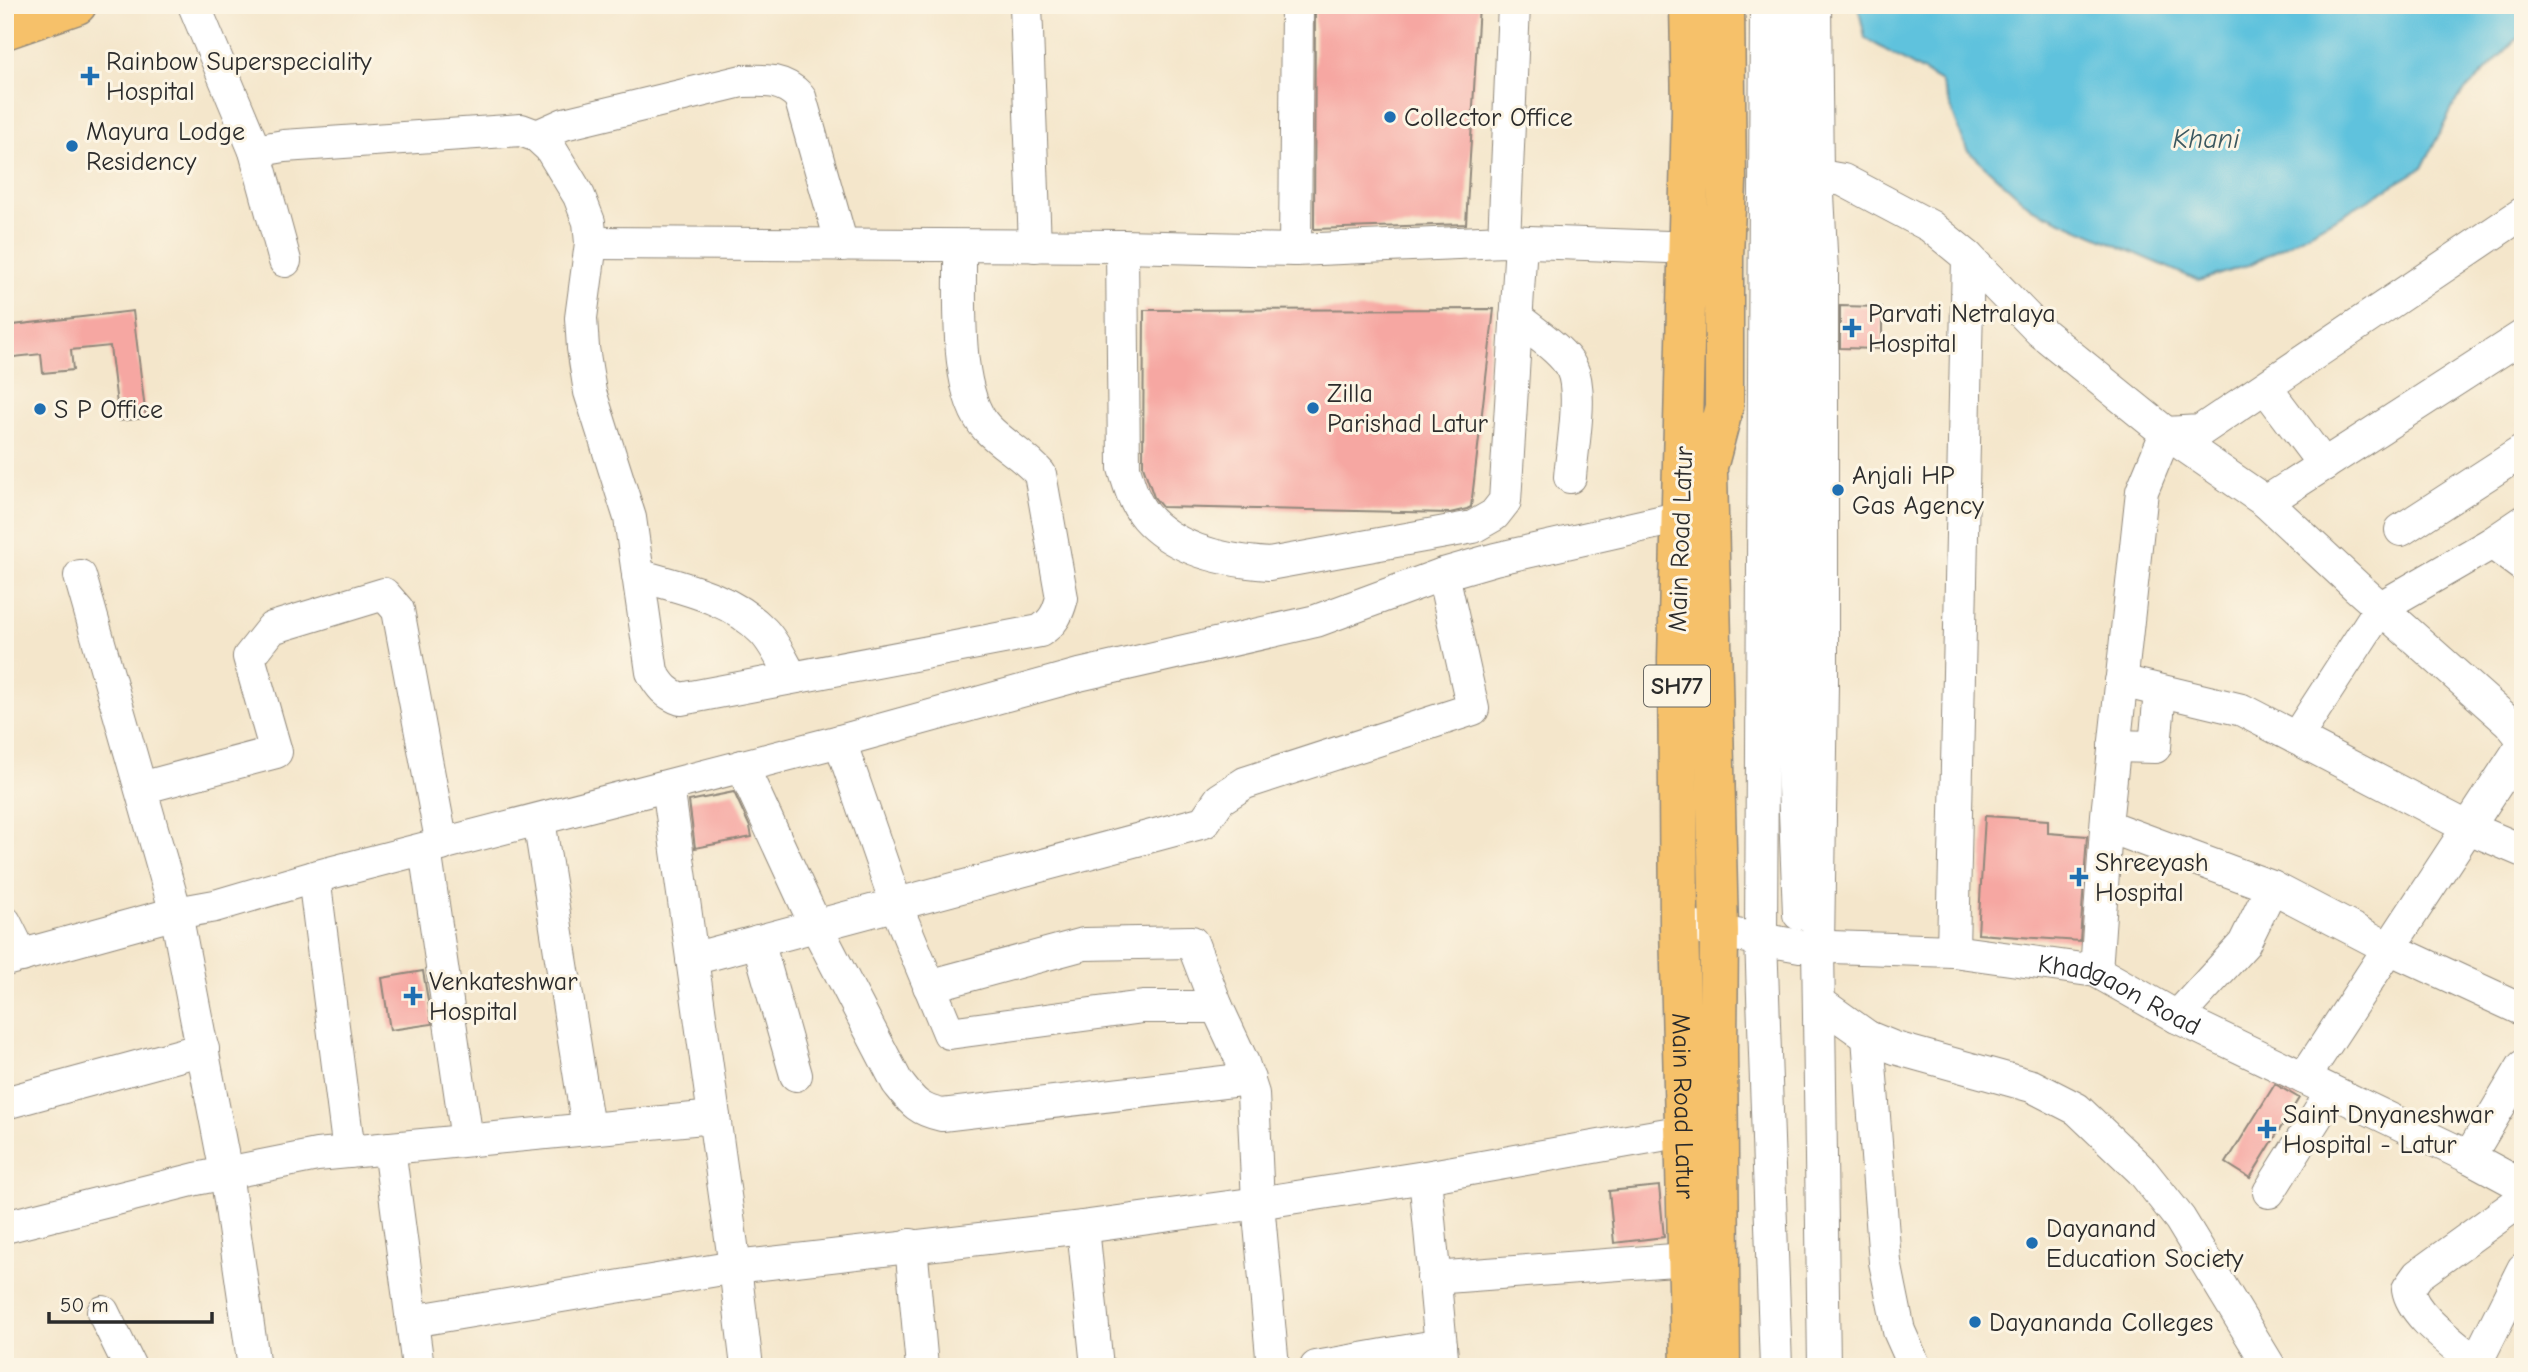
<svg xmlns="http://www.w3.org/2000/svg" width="2528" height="1372" viewBox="0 0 2528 1372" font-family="'Comic Neue',sans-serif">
  <rect width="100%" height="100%" fill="#fcf5e5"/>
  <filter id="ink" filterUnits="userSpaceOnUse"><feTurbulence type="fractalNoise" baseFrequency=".0143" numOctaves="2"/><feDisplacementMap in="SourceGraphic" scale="14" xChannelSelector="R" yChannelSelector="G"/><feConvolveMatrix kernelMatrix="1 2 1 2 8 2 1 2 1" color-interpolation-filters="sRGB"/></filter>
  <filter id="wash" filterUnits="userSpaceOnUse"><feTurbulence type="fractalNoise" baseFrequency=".00686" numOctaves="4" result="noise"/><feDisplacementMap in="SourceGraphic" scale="28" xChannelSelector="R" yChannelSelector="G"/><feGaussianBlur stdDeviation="1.57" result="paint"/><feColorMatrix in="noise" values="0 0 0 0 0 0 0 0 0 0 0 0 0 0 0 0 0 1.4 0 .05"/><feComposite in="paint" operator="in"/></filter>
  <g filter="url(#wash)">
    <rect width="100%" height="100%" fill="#f4e6cb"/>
    <path fill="#5fc2dd" stroke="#457684" stroke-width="2" d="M 1858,5 L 2523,5 L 2523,33 L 2457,99 L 2422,168 L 2349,211 L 2251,264 L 2199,281 L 2031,208 L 1967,150 L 1941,82 L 1865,38 Z"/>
    <g id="blocks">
      <path fill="#f6a7a2" d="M 1315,5 L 1479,5 L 1466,224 L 1314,229 Z
        M 1840,306 L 1882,307 L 1882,349 L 1840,348 Z
        M 1494,309 L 1471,507 L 1467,509 L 1450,513 L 1162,507 L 1154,497 L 1143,466 L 1144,310 Z
        M 133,311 L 146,418 L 119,421 L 110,346 L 71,350 L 73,370 L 43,373 L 41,354 L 5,358 L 5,326 Z
        M 734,792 L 750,827 L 752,837 L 695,848 L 689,801 Z
        M 1985,816 L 2048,820 L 2048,833 L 2087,836 L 2080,941 L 1978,934 Z
        M 423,971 L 432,1024 L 390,1030 L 382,978 Z
        M 2275,1084 L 2299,1098 L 2250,1178 L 2226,1163 Z
        M 1659,1186 L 1664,1237 L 1614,1243 L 1609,1191 Z"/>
    </g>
  </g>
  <g filter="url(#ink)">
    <use href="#blocks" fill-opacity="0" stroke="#90887b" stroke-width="2"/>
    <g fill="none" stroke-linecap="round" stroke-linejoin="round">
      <g stroke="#90887b" stroke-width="34">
        <g id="minor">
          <path d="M 194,5 L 255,151 L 285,261"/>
          <path d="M 1026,5 L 1035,246"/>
          <path d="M 1766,5 L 1761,939 L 1776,1367"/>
          <path d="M 1789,5 L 1793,761 L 1799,914"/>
          <path d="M 1815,5 L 1817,175 L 1822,271 L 1822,684 L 1818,946 L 1824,1367"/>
          <path d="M 537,136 L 564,124 L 742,81 C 765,80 784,79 800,97 L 842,245"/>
          <path d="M 255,151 L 284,146 L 521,130 L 537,136 L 550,148 L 579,196 L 589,222 L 591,243 L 581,318 L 583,348 L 590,392 L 630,518 L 652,672 C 660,686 666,694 681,699 L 1040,631 C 1054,622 1058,613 1062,598 L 1040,474 C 1025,456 1003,445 987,428 C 953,392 961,295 960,246"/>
          <path d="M 1798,172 L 1843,180 L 1930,226 L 1968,257 L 2040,331 L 2166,433 L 2266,502 L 2356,586 L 2509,722 L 2523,739"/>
          <path d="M 1504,241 L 1514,5"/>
          <path d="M 591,243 L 1122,246 L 1295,250 L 1504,241 L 1668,247"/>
          <path d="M 1122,246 L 1124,468 C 1129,485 1134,503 1146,517 C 1176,551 1226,561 1269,564 L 1473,527 L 1494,515 L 1505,501 L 1521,243"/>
          <path d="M 1295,250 L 1297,5"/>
          <path d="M 1516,317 C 1532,331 1563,350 1572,369 C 1583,392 1572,450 1570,477"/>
          <path d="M 2266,388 L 2324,465"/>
          <path d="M 2266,502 L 2523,336"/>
          <path d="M 2401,530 L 2523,451"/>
          <path d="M 2492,543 L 2523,522"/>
          <path d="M 638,575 C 682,588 730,597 763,631 C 775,643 783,663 792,677"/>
          <path d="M 80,576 L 176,913 L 226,1173 L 254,1367"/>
          <path d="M 2121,681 L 2242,710 L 2469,828 L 2523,851"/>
          <path d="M 2296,738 L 2381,607 L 2492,543 L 2523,566"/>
          <path d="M 840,741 L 900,915 L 949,1033 L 1143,1007 L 1217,1007 L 1243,1063 L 1253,1094 L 1258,1203 L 1273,1367"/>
          <path d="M 2114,746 L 2155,747 L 2160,691"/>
          <path d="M 742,766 L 816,926 L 897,1082 C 912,1101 917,1110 942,1115 L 1249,1079"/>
          <path d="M 668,786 L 735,1267 L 747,1367"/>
          <path d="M 141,788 L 276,752 L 249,657 L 272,628 L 384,594 L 398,610 L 442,845"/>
          <path d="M 539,820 L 588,1128"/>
          <path d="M 2107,826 L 2272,887 L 2389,948 L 2523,1010"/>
          <path d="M 425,849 L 467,1140"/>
          <path d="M 314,877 L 349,1152"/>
          <path d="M 5,922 L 22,956"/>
          <path id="s1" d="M 1679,925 L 1800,946 L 1953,951 L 2096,971 L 2177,1017 L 2469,1157 L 2523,1186"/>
          <path d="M 758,941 L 796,1075"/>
          <path d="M 1953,951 L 1968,257"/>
          <path d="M 692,959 L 1204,822 L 1220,799 L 1245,783 L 1473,709 L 1443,574"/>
          <path d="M 5,960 L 176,913 L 215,906 L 314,877 L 840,741 L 1079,675 L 1316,621 L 1443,574 L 1495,559 L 1681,517"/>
          <path d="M 2096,971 L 2107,815 L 2142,491 L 2166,433 L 2200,431 L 2523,213"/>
          <path d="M 929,986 L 1084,944 L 1192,942 L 1217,1007"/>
          <path d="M 1819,1002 L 1868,1037 L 1895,1048 L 2032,1086 L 2077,1109 L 2142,1171 L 2180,1219 L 2270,1367"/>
          <path d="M 2177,1017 L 2244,944 L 2272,887"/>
          <path d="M 1868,1037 L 1885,1262 L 1899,1331 L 1915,1367"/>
          <path d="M 2304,1078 L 2523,744"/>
          <path d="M 5,1103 L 203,1049"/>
          <path d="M 389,1148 L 418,1367"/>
          <path d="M 2469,1157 L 2523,1066"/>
          <path d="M 1425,1177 L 1443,1367"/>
          <path d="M 2269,1192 L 2332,1092"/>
          <path d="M 5,1227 L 196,1179 L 317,1155 L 714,1117"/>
          <path d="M 1083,1227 L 1097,1367"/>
          <path d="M 911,1245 L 922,1367"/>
          <path d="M 1433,1278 L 1687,1259"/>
          <path d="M 103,1312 L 130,1367"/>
          <path d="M 412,1321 L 735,1267 L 1083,1227 L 1258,1203 L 1425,1177 L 1684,1131"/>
          <path d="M 2476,1364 C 2456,1345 2412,1316 2408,1289 L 2418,1275 L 2523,1199"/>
          <path d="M 1316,1367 L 1441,1345"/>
          <path d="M 2474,1367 L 2523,1269"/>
        </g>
      </g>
      <g stroke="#90887b" stroke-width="41">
        <g id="major">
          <path id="s2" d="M 1689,5 L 1691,110 L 1677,659 L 1679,925 L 1690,1367"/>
          <path d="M 5,30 L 77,5"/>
          <path d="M 1707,431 L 1719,932 L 1718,1050 L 1721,1367"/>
          <path d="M 1710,460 L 1724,407 L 1724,257 L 1727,182 L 1725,5"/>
        </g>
      </g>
      <use href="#minor" stroke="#fff" stroke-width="32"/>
      <use href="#major" stroke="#f6c16b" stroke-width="38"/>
    </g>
  </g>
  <g fill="#1f6fb2" stroke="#fcf5e5" stroke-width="2.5">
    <path d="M86.5 65.5h7v7h7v7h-7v7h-7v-7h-7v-7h7z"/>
    <circle cx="1390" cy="117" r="7"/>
    <circle cx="72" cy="146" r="7"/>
    <path d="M1848.5 317.5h7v7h7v7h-7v7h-7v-7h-7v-7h7z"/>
    <circle cx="1313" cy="408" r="7"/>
    <circle cx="40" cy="409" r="7"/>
    <circle cx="1838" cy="490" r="7"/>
    <path d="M2075.5 866.5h7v7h7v7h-7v7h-7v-7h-7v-7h7z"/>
    <path d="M409.5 985.5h7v7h7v7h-7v7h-7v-7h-7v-7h7z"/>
    <path d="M2263.5 1118.5h7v7h7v7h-7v7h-7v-7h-7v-7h7z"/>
    <circle cx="2032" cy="1243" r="7"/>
    <circle cx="1975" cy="1322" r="7"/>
  </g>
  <g text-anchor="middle" stroke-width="6" stroke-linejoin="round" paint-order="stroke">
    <rect fill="#fcf5e5" stroke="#6a6863" stroke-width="2" x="1644" y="665.5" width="66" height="41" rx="5"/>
    <g font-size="24" font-weight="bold" fill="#2b2b2b">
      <text x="1677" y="694">SH77</text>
    </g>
    <g font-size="26" fill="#2b2b2b" stroke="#fcf5e5" text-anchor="start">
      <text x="106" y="70">Rainbow Superspeciality<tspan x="106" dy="30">Hospital</tspan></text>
      <text x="1404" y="126">Collector Office</text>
      <text x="86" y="140">Mayura Lodge<tspan x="86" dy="30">Residency</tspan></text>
      <text x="1868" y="322">Parvati Netralaya<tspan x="1868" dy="30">Hospital</tspan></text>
      <text x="1327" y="402">Zilla<tspan x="1327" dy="30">Parishad Latur</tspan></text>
      <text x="54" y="418">S P Office</text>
      <text x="1852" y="484">Anjali HP<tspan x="1852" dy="30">Gas Agency</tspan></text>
      <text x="2095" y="871">Shreeyash<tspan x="2095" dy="30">Hospital</tspan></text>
      <text x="429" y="990">Venkateshwar<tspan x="429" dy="30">Hospital</tspan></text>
      <text x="2283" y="1123">Saint Dnyaneshwar<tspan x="2283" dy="30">Hospital - Latur</tspan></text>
      <text x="2046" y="1237">Dayanand<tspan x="2046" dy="30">Education Society</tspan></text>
      <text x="1989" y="1331">Dayananda Colleges</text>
    </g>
    <g font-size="26" fill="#2b2b2b" stroke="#fcf5e5">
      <text transform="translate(1680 539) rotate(-88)" y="9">Main Road Latur</text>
      <text dy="9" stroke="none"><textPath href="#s1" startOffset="450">Khadgaon Road</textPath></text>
      <text dy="9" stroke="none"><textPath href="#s2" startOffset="1101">Main Road Latur</textPath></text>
    </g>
    <g font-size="28" font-style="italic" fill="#3b5860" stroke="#fcf5e5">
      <text x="2206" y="148">Khani</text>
    </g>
  </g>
  <rect width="2528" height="1372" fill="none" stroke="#fcf5e5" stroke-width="28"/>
  <path d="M49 1312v10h163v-10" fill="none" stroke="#2b2b2b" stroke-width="3.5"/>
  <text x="60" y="1312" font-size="21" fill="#2b2b2b" stroke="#fcf5e5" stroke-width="5" paint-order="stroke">50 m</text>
</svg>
